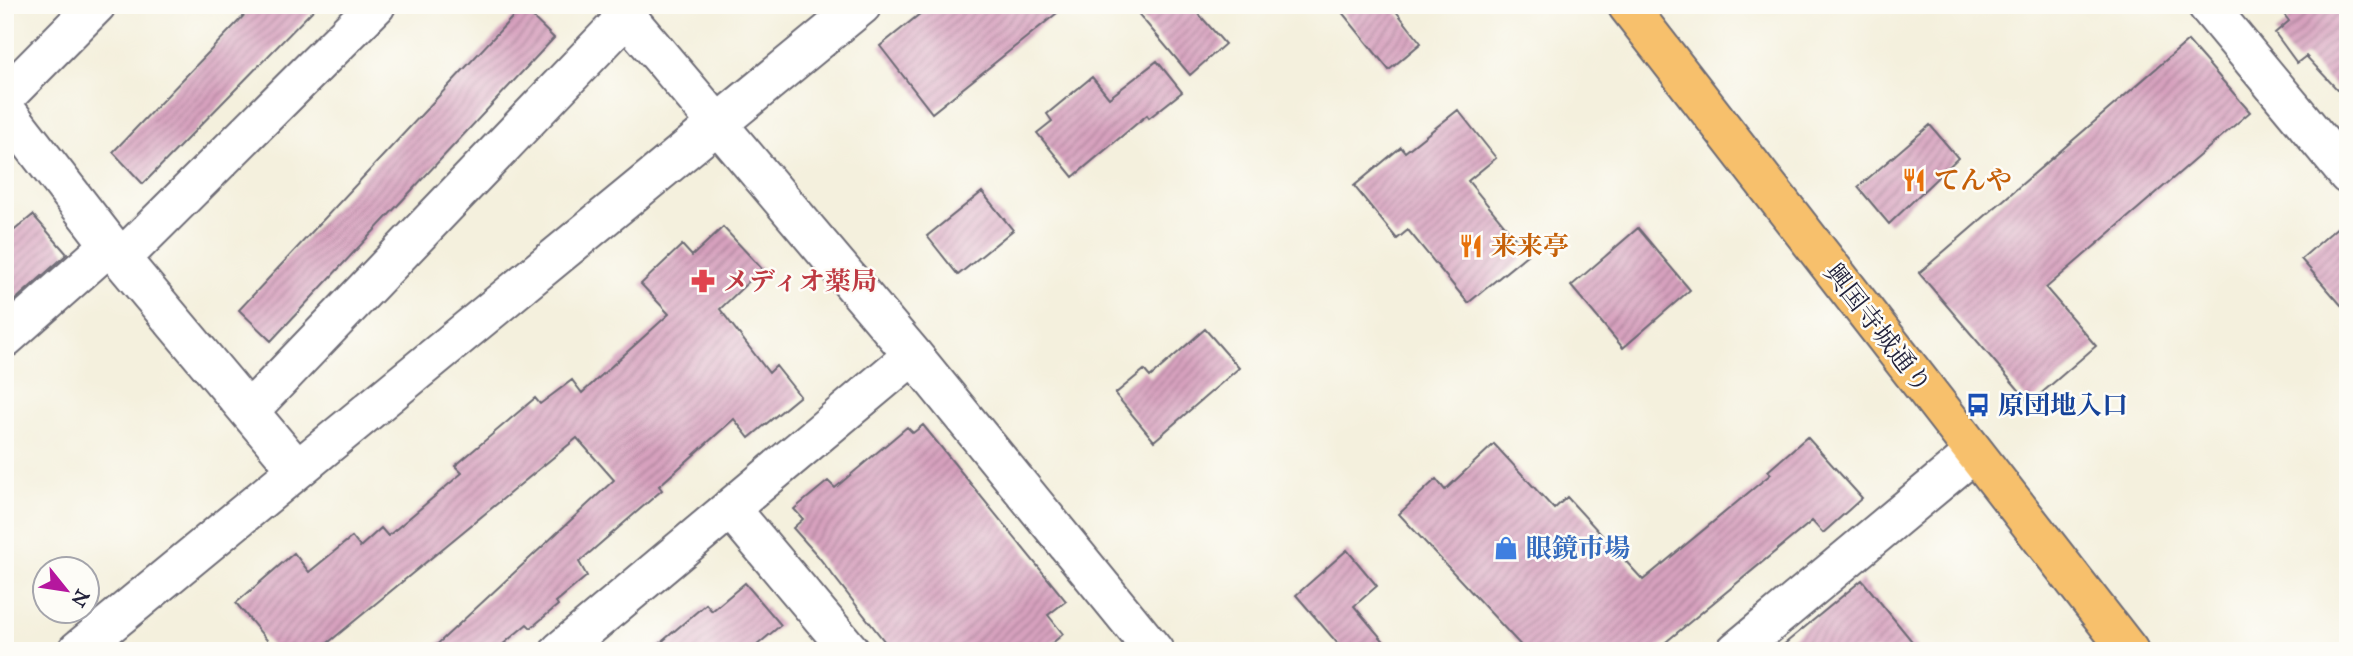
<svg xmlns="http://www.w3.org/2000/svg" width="2353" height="656" viewBox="0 0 2353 656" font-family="'IM FELL Great Primer','Noto Serif JP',serif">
  <defs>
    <pattern id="building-hatch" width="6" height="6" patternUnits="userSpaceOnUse" patternTransform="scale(1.75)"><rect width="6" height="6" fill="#d7a1be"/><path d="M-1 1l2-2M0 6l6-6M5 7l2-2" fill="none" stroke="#ae839c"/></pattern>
  </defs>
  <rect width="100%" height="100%" fill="#fdfcf7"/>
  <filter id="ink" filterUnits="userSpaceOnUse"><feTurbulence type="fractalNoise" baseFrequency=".0143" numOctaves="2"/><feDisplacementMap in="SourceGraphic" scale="14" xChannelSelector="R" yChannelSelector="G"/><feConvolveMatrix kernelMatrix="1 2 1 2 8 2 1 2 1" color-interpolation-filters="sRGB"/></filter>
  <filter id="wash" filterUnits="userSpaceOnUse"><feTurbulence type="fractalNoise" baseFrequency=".00686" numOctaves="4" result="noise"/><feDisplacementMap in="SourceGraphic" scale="28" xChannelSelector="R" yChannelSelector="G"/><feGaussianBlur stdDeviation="1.57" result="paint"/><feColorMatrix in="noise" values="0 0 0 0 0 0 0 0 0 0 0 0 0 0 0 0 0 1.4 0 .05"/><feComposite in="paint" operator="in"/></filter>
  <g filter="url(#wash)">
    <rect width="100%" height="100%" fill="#f4f0dd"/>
    <g id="blocks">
      <path fill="url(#building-hatch)" d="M 254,5 L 318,5 L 143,184 L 113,152 Z
        M 931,5 L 1067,5 L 932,113 L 880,46 Z
        M 1131,5 L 1191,5 L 1225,44 L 1190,75 Z
        M 1336,5 L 1391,5 L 1421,43 L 1389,70 Z
        M 2277,5 L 2348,5 L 2348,101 L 2306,56 L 2297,63 L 2275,33 L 2289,21 Z
        M 522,7 L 554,38 L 271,341 L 239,310 Z
        M 2188,41 L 2250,112 L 2046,288 L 2096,346 L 2030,403 L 1919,273 Z
        M 1157,61 L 1182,92 L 1149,118 L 1147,115 L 1073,177 L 1037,133 L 1052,121 L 1047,114 L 1092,77 L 1109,98 Z
        M 1458,110 L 1496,158 L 1468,181 L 1528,254 L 1468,303 L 1408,230 L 1397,239 L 1354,186 L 1401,147 L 1405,152 Z
        M 1930,125 L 1958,158 L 1889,224 L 1858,187 Z
        M 982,192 L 1013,230 L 958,275 L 927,236 Z
        M 33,215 L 67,254 L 5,309 L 5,238 Z
        M 2348,218 L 2348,313 L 2301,259 Z
        M 723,227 L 762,269 L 720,309 L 769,373 L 776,366 L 800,396 L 749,438 L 734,419 L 659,486 L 662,490 L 579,562 L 587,576 L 556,602 L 558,605 L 531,628 L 527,624 L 495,651 L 430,651 L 614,480 L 577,438 L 318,651 L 276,651 L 236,603 L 294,553 L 309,572 L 352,537 L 360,547 L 381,528 L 388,536 L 462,473 L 455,466 L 535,398 L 540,404 L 572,380 L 582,393 L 669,314 L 641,284 L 682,245 L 692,256 Z
        M 1638,228 L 1690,290 L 1623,348 L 1571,286 Z
        M 1205,329 L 1239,368 L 1154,441 L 1115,394 L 1144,370 L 1150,377 Z
        M 923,425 L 1066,601 L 1048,615 L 1063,634 L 1043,651 L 892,651 L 817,555 L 793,528 L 803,519 L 794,509 L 828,481 L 835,488 L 907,427 L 913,433 Z
        M 1807,437 L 1862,498 L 1823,533 L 1812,521 L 1655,651 L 1526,651 L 1399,514 L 1436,479 L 1445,490 L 1494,444 L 1554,509 L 1567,497 L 1643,580 L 1771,474 L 1768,471 Z
        M 1347,550 L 1377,586 L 1354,606 L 1392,651 L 1344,651 L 1296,595 Z
        M 1862,580 L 1920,651 L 1776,651 Z
        M 745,583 L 781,625 L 750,651 L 651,651 L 706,604 L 712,611 Z"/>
    </g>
  </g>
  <g filter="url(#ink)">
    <use href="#blocks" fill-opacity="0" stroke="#6c6a74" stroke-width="2"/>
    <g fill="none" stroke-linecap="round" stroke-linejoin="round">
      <g stroke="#6c6a74" stroke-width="42">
        <path id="minor" d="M 617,5 L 913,355 L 1154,651
          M 2207,5 L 2348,175
          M 5,97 L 96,5
          M 5,109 L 121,259 L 297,469
          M 121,259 L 376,5
          M 5,338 L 110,245
          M 250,410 L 626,17
          M 730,508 L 850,651
          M 77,651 L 862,5
          M 560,651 L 913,355
          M 1736,651 L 1974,453"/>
      </g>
      <g stroke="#6c6a74" stroke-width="42">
        <path id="major" d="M 1627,5 L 2129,651"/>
      </g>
      <use href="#minor" stroke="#fff" stroke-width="38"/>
      <use href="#major" stroke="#f7c06c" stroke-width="38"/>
    </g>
  </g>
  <defs>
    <g id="restaurant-bare" transform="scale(1.89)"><path d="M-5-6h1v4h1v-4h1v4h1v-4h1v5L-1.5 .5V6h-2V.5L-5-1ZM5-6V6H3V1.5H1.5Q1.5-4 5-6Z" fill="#e8710a" stroke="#fdfcf7" stroke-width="2.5" paint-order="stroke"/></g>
    <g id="pharmacy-bare" transform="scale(1.89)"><path d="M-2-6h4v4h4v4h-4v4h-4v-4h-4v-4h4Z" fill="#e0444e" stroke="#fdfcf7" stroke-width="2.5" paint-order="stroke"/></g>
    <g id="bus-bare" transform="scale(1.89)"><path d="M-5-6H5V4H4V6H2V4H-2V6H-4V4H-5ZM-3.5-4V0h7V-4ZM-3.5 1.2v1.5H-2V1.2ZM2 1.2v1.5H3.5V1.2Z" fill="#1a4fb4" stroke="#fdfcf7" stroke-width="2.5" paint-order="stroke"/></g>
    <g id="shop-bare" transform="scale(1.89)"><path d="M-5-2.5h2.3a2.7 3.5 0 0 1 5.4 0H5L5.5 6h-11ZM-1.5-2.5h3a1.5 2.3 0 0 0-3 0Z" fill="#3f7fe0" stroke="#fdfcf7" stroke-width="2.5" paint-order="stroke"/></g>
  </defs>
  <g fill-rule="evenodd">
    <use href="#restaurant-bare" x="1914" y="180"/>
    <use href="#restaurant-bare" x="1471" y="246"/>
    <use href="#pharmacy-bare" x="703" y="281"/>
    <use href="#bus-bare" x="1978" y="405"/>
    <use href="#shop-bare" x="1506" y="548"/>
  </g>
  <g text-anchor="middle" stroke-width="5" stroke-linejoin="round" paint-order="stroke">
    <g font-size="26" font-weight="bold" fill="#c56008" stroke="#fdfcf7" text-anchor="start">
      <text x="1934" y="189">てんや</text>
      <text x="1491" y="255">来来亭</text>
    </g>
    <g font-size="26" font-weight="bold" fill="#be3a42" stroke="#fdfcf7" text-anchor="start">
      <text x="723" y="290">メディオ薬局</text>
    </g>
    <g font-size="26" fill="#22223b" stroke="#fdfcf7">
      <text transform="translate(1878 328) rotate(52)" y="9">興国寺城通り</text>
    </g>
    <g font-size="26" font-weight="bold" fill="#164399" stroke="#fdfcf7" text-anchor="start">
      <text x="1998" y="414">原団地入口</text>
    </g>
    <g font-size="26" font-weight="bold" fill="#366cbe" stroke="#fdfcf7" text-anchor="start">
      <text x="1526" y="557">眼鏡市場</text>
    </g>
  </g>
  <rect width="2353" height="656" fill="none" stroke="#fdfcf7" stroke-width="28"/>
  <g transform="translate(66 590) rotate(120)"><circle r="33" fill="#fdfcf7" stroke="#a5a5ac" stroke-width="2"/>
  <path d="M0-5L12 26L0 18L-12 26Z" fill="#b5179e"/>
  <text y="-10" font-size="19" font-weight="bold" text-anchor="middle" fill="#22223b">N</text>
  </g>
</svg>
